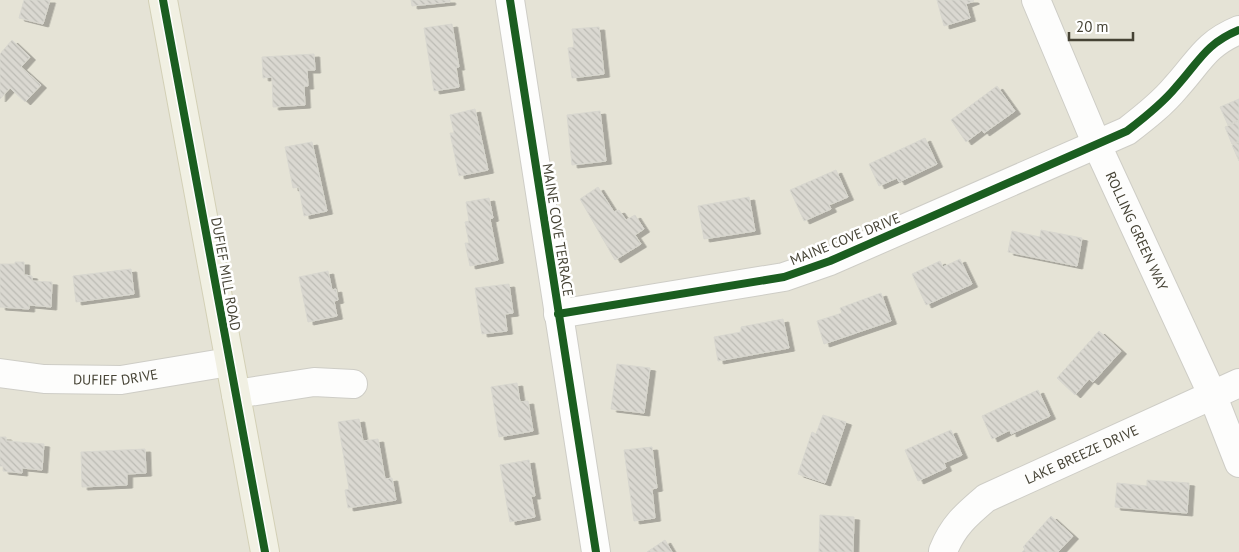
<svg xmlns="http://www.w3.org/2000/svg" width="1239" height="552" viewBox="0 0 1239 552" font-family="'PT Sans',sans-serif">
  <defs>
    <pattern id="building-back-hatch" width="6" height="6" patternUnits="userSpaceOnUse" patternTransform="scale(1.25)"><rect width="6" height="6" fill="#dad8d1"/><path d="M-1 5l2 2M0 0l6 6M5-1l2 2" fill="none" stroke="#bcbbb4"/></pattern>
    <filter id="shadow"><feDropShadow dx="5.5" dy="3" stdDeviation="0" flood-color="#0004"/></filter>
  </defs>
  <rect width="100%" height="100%" fill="#f0efe9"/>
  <path fill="#e5e3d6" d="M 0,0 L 1239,0 L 1239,552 L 0,552 Z"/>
  <path fill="url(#building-back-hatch)" stroke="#d8d7cf" filter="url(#shadow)" d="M 24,0 L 50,0 L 43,24 L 19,18 Z
    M 411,0 L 450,0 L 450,2 L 412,6 Z
    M 937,0 L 973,0 L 974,1 L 966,4 L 970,18 L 944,26 Z
    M 452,24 L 459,67 L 456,67 L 459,87 L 434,91 L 424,28 Z
    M 599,27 L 604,74 L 572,78 L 568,48 L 574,47 L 572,29 Z
    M 12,40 L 30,57 L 21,67 L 41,85 L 25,102 L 10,88 L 0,99 L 0,54 Z
    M 314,54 L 315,70 L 307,70 L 308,86 L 304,86 L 305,105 L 273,107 L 272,77 L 263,78 L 262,57 Z
    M 997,86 L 1015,111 L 984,133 L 982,130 L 966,142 L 951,120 Z
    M 1239,99 L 1239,120 L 1228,125 L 1220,107 Z
    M 475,109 L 488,170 L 459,176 L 450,133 L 454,133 L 450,115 Z
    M 600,111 L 606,161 L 572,165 L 567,115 Z
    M 1239,121 L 1239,141 L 1232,144 L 1225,127 Z
    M 925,138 L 937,164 L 899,182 L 897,178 L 879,186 L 869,164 Z
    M 312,142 L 327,211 L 304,216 L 299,187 L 293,188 L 285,147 Z
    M 1239,142 L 1239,161 L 1232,145 Z
    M 836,170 L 848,197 L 829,205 L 831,209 L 804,221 L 790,190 Z
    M 598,187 L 614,212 L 619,210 L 626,220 L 635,215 L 644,229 L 635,235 L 641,244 L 615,260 L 580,199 Z
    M 749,197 L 755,231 L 704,239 L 698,206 Z
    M 489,198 L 493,218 L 490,219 L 498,260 L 470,266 L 465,243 L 469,243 L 465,222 L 469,221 L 466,202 Z
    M 1041,230 L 1082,238 L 1077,266 L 1008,252 L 1012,231 L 1040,237 Z
    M 960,259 L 972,284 L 926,305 L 912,274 L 940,261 L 943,267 Z
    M 15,262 L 24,262 L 24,275 L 32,276 L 32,281 L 52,282 L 51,307 L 29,305 L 29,309 L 0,307 L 0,264 L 15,264 Z
    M 131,269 L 134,294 L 76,302 L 73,276 Z
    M 328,271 L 332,290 L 336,289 L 338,300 L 334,301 L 337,316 L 308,322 L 299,277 Z
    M 509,284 L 513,313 L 505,314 L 507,331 L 482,334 L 475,288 Z
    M 881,293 L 891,321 L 824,344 L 817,321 L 842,313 L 840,308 Z
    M 783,319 L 789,348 L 718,361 L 714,337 L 741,332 L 741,327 Z
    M 1099,331 L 1121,351 L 1093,382 L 1089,379 L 1075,395 L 1057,378 Z
    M 617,364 L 650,368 L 644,413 L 611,409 Z
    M 517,383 L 520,402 L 528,401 L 533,431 L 499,437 L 491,387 Z
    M 1038,390 L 1050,416 L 1011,434 L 1010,430 L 992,439 L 982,416 Z
    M 823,415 L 846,422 L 825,483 L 798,474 L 812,432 L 816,434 Z
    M 359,419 L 363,441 L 378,439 L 385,479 L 392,478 L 396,500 L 348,508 L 345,490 L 349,489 L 338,422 Z
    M 951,430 L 962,455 L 944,463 L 946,468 L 918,481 L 905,450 Z
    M 0,437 L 6,437 L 6,441 L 44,444 L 42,470 L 22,468 L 22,473 L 3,471 L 3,466 L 0,466 Z
    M 652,447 L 657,488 L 652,489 L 655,518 L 634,521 L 624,450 Z
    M 145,449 L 146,473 L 127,474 L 127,485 L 82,487 L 81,452 Z
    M 529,460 L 535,496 L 531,496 L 535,517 L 510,522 L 500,465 Z
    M 1147,480 L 1189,483 L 1187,513 L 1115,507 L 1117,483 L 1147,486 Z
    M 820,515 L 854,517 L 853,552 L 819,552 Z
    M 1051,516 L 1073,536 L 1058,552 L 1022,552 L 1025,549 L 1023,547 Z
    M 665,540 L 672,552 L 647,552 Z"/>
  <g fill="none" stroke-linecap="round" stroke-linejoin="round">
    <g stroke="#cecdc6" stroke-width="30">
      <g id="minor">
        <path d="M 510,0 L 596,552"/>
        <path id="s1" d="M 1036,0 L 1097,145 L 1212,394 L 1239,463"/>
        <path d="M 558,314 L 784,277 L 830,261 L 1127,131 C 1144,118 1162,104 1176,87 C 1199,62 1205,44 1239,30"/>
        <path id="s2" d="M 0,373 L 44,379 L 121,380 L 229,362"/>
        <path d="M 236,394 L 314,382 L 353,384"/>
        <path id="s3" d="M 943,551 C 953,526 966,515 986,498 L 1239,383"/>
      </g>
    </g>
    <g stroke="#d3d0b6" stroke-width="30">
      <path id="major" d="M 163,0 L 265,552"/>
    </g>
    <use href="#minor" stroke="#fdfdfc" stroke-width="28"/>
    <use href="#major" stroke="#f1f0e3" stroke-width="28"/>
    <g stroke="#fff" stroke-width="11">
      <path id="cycleway" d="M 163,0 L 265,552
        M 510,0 L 596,552
        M 558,314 L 784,277 L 830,261 L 1127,131 C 1144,118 1162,104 1176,87 C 1199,62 1205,44 1239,30"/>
    </g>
    <use href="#cycleway" stroke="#1b5e20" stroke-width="8"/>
  </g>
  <g text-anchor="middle" stroke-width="5" stroke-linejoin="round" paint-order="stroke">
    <g font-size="14" fill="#464335" stroke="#fff">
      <text transform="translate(558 230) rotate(81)" y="5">MAINE COVE TERRACE</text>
      <text dy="5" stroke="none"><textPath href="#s1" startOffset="252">ROLLING GREEN WAY</textPath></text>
      <text transform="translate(845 239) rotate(-22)" y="5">MAINE COVE DRIVE</text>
      <text transform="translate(226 274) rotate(80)" y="5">DUFIEF MILL ROAD</text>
      <text dy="5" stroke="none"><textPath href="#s2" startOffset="116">DUFIEF DRIVE</textPath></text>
      <text dy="5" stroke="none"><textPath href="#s3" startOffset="174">LAKE BREEZE DRIVE</textPath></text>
    </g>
  </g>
  <path d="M1069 32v8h64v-8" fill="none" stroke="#464335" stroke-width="2.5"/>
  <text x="1076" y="32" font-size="15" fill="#464335" stroke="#ffffff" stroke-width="4" paint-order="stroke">20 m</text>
</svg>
